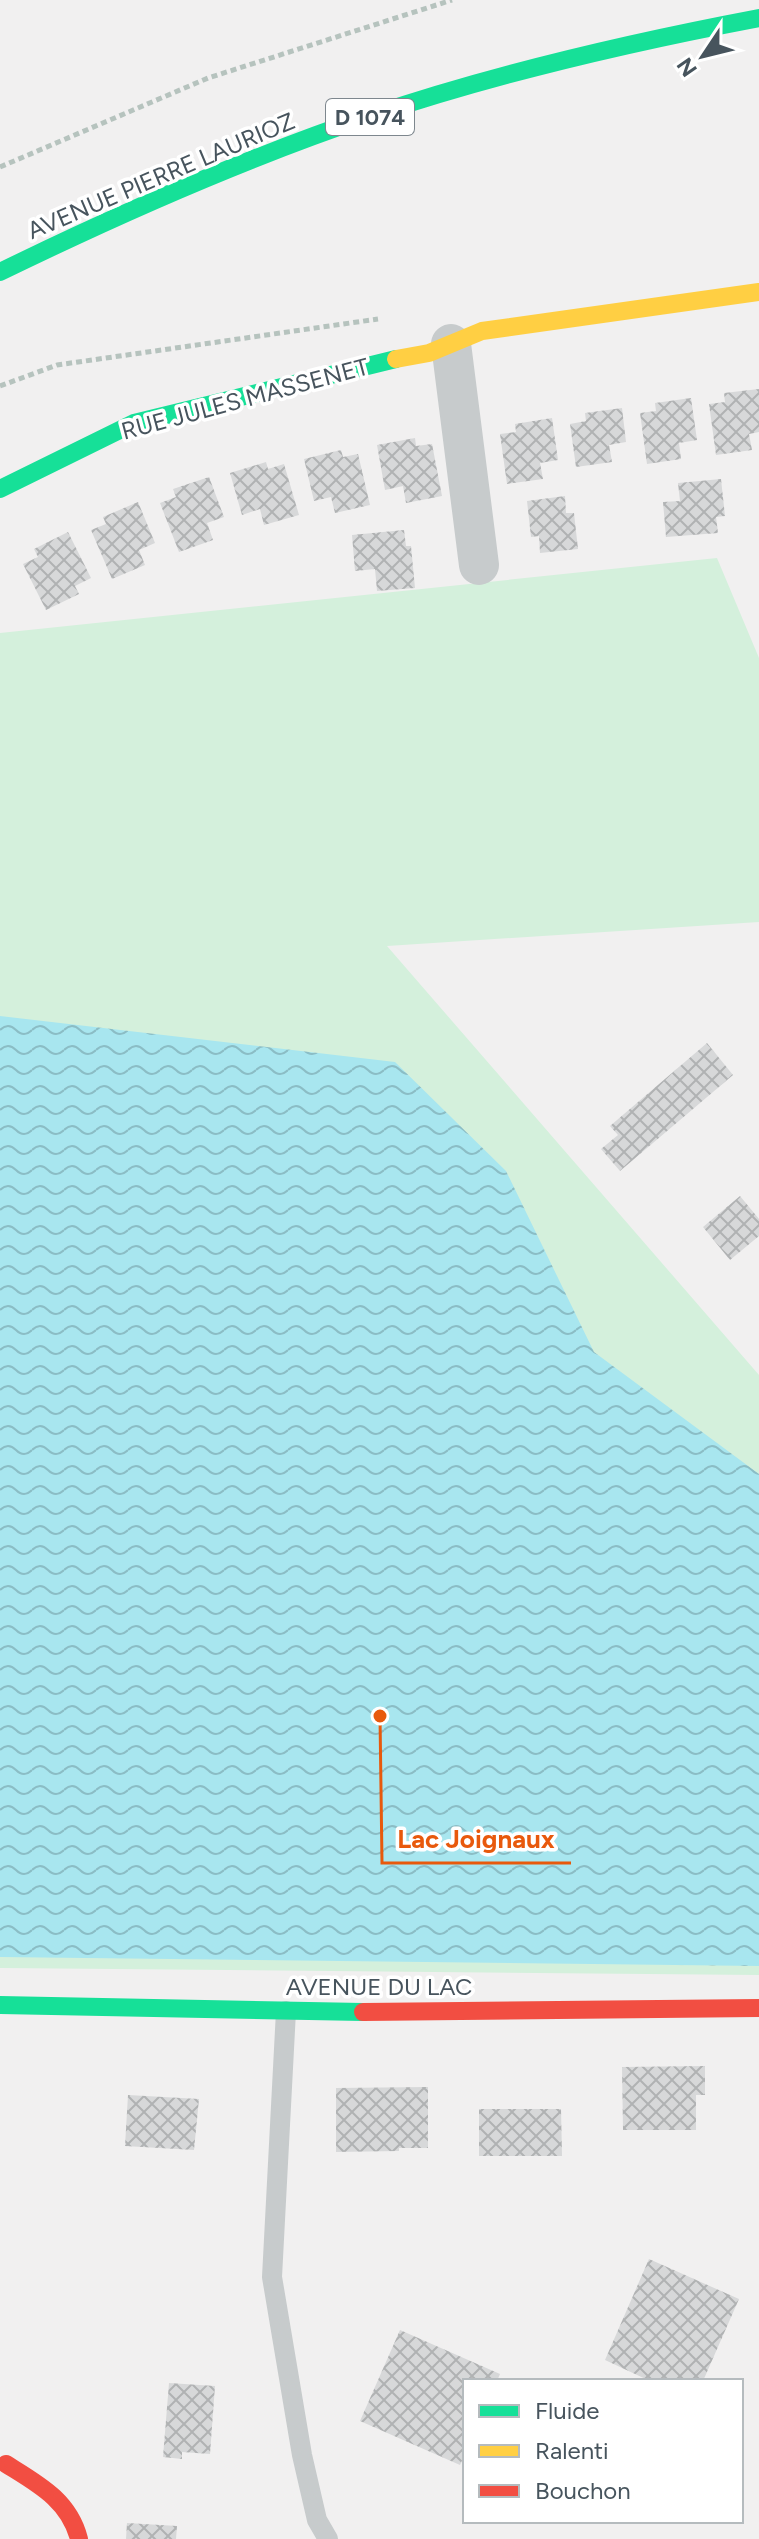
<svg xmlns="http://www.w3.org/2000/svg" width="759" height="2539" viewBox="0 0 759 2539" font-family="Figtree,sans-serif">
  <defs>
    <pattern id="water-waves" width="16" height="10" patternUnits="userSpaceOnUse" patternTransform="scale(2)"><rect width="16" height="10" fill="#a8e6ef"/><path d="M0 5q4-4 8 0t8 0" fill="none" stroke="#8bbdc5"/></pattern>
    <pattern id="building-cross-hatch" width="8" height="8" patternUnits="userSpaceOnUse" patternTransform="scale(2)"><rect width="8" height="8" fill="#d7d8d9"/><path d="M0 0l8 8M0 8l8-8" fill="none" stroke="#b0b2b3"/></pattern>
  </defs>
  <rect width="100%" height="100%" fill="#f1f0f0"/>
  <path fill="#d4f0dc" d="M 717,558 L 759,658 L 759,922 L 387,946 L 759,1375 L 759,1975 L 0,1968 L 0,633 Z"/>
  <path fill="url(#water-waves)" d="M 0,1016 L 395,1062 L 506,1171 L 594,1352 L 759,1474 L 759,1966 L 0,1957 Z"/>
  <path fill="url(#building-cross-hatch)" d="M 759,389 L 759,432 L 749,434 L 752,450 L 716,455 L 709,404 L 725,402 L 724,393 Z
    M 691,398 L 697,440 L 679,443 L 681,459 L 647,464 L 640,413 L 656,411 L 655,403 Z
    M 622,408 L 626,442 L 609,445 L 612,462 L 576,467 L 570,424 L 586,421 L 585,413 Z
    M 552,418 L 558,460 L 540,463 L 543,479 L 507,484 L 500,434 L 516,432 L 515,424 Z
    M 415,438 L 416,446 L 432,444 L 442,496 L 406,503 L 403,486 L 385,490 L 377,445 Z
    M 341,450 L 343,457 L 358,454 L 370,505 L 335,513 L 331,497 L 314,501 L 304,459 Z
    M 266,462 L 268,469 L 284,464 L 299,515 L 264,525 L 260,509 L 242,515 L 230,473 Z
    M 209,477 L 224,517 L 207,523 L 213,540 L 179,552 L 160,503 L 176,497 L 173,489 Z
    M 721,479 L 725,516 L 716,517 L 718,533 L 666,537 L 663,502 L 680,501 L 678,483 Z
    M 565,496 L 566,513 L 574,513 L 578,549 L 540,553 L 539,536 L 531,537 L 527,501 Z
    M 138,502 L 155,543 L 139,550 L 145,565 L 112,579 L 91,530 L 106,524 L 103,517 Z
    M 404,530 L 406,546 L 411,546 L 415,588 L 377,591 L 375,569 L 355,571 L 352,535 Z
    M 68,532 L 91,578 L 75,586 L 79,594 L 46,610 L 23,564 L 38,557 L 34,549 Z
    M 707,1043 L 733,1075 L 620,1171 L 601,1149 L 618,1135 L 610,1126 Z
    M 740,1196 L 759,1219 L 759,1236 L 730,1260 L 703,1227 Z
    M 705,2066 L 705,2095 L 696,2095 L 696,2130 L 623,2130 L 622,2067 Z
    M 428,2087 L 428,2148 L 399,2148 L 399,2151 L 336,2152 L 336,2088 Z
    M 128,2095 L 199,2099 L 194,2150 L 125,2146 Z
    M 479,2109 L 561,2109 L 562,2156 L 479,2156 Z
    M 649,2259 L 739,2299 L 703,2381 L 650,2381 L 605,2360 Z
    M 400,2330 L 500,2374 L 497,2381 L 465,2381 L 465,2454 L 460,2465 L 360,2421 Z
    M 169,2383 L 215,2386 L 210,2454 L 182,2452 L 182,2459 L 163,2457 Z
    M 127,2523 L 177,2526 L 176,2539 L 126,2539 Z"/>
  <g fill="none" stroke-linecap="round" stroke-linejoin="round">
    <path stroke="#b6c3be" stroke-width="5" stroke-dasharray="6 4" stroke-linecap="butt" d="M 0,167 L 208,78 L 452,0
      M 0,386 L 57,365 L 378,319"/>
    <path stroke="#c7cbcc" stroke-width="20" d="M 286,2011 L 272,2277 L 302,2455 L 317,2520 L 328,2539"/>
    <path stroke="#c7cbcc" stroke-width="40" d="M 451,344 L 479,565"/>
    <path stroke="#16e098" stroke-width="18" d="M 0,272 C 121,213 243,159 370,116 C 497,73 627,43 759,18
      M 0,489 L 134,423 L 396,359
      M 0,2005 L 363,2012"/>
    <path stroke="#ffcf43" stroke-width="18" d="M 396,359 L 429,353 L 482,331 L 759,292"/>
    <path stroke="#f24e42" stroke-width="18" d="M 363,2012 L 759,2008
      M 6,2464 C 38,2484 69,2500 79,2539"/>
  </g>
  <g text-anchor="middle" stroke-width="7" stroke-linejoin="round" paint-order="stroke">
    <rect fill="#fff" stroke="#7e878e" stroke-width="2" x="326" y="99" width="88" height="36" rx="6"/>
    <g font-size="22" font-weight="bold" fill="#47545d">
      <text x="370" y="125">D 1074</text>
    </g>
    <g font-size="24" fill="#47545d" stroke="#fff">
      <text transform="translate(161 176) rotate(-23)" y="8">AVENUE PIERRE LAURIOZ</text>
      <text transform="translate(245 399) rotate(-15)" y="8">RUE JULES MASSENET</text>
      <text x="379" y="1995">AVENUE DU LAC</text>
    </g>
  </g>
  <path fill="none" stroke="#e8590c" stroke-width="3" d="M380 1716L382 1863H571"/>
  <circle fill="#e8590c" stroke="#fff" stroke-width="3" cx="380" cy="1716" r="8"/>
  <g font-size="26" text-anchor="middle" font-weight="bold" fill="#e8590c" stroke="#fff" stroke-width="7" stroke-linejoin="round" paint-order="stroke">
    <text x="476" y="1848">Lac Joignaux</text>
  </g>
  <rect x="463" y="2379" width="280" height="144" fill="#ffffff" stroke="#b5bbbe" stroke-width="2"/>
  <rect x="479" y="2405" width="40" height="12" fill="#16e098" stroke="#b5bbbe" stroke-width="2"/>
  <text x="535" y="2419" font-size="24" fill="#47545d">Fluide</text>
  <rect x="479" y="2445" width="40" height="12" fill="#ffcf43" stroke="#b5bbbe" stroke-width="2"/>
  <text x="535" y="2459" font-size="24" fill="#47545d">Ralenti</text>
  <rect x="479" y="2485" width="40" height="12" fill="#f24e42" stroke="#b5bbbe" stroke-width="2"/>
  <text x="535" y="2499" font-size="24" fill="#47545d">Bouchon</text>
  <g transform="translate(703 56) rotate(235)" stroke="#ffffff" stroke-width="6" paint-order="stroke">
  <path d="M0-6L14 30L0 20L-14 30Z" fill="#47545d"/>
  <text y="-12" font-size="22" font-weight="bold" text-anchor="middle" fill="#47545d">N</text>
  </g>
</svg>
